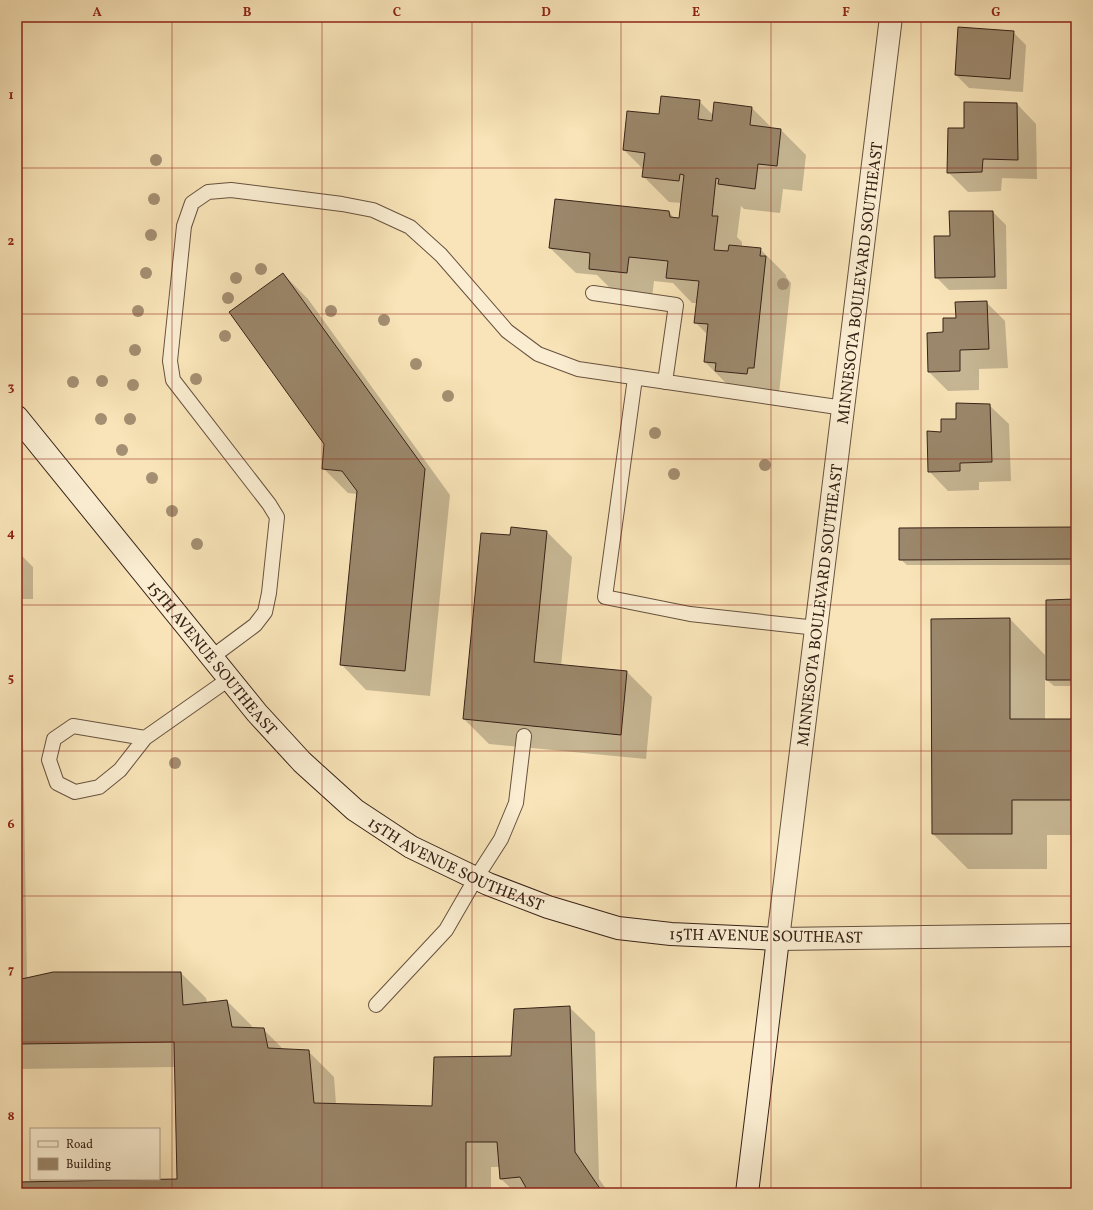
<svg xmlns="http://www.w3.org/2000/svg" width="1093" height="1210" viewBox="0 0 1093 1210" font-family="Vollkorn,serif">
  <rect width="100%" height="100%" fill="#f8e4b8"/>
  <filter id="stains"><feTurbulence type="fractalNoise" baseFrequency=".005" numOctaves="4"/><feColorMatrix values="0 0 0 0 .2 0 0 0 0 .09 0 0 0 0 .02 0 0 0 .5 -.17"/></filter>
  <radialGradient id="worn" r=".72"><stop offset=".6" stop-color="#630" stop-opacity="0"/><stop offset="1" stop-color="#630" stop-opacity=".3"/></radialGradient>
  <path fill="#0003" d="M 1013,32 L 1026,45 L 1023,92 L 969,88 L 956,75 Z
    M 699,101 L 714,116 L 751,107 L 773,129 L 781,130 L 806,155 L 802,191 L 783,189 L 780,213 L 744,209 L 741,206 L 737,237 L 742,242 L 742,247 L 760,249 L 786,275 L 786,277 L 791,283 L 779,393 L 730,387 L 705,362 L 708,335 L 695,322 L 698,303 L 692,303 L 673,283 L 654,281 L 652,298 L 615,293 L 597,275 L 576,273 L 550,248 L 669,212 L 674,218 L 680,219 L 682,203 L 669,202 L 643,176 L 644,170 L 624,150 L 660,116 Z
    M 1017,104 L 1036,124 L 1037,179 L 1002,178 L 1001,191 L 968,192 L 948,172 Z
    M 993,212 L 1006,225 L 1007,289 L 949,290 L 936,277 Z
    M 283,274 L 308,299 L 450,495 L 430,696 L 366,690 L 341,664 L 358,494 L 348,493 L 323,468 L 325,443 Z
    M 986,302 L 1005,321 L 1008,368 L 979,369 L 979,390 L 948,391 L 929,372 L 944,333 Z
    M 989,405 L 1009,424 L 1011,481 L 979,482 L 979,490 L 948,491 L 929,471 L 942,433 L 957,420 Z
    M 1076,528 L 1076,565 L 907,565 L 900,559 Z
    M 547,532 L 572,557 L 561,666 L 627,672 L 652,697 L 646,759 L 489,744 L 464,719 L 511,536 Z
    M 17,551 L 33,567 L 33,599 L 17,599 Z
    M 1074,600 L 1076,602 L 1076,686 L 1054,686 L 1047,680 Z
    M 1010,619 L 1045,655 L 1045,720 L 1076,720 L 1076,835 L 1047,835 L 1047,869 L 968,869 L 933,834 Z
    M 17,673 L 22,677 L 27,979 L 181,973 L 206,998 L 207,1003 L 227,1001 L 252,1026 L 252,1029 L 263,1029 L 284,1050 L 308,1051 L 334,1077 L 336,1104 L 433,1107 L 512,1057 L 569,1007 L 595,1032 L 599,1179 L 609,1193 L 516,1193 L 501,1179 L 500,1167 L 491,1167 L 491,1193 L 17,1193 L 17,1183 L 178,1180 L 176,1067 L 17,1069 Z"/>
  <path fill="#9b876b" stroke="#372217" d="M 958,27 L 1014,31 L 1010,79 L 955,75 Z
    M 661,96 L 700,100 L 698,119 L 712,121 L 714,102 L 752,107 L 750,125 L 781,129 L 777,166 L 758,164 L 755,189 L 718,184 L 719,179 L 716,178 L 712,216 L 718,216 L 714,250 L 728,251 L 729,245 L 761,248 L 760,256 L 766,256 L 754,368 L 748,368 L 747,374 L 715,371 L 716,363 L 704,362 L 708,324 L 694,323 L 699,281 L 666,278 L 668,261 L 629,257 L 627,273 L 589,269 L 590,253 L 549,248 L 555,199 L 669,211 L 670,217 L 679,218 L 684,175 L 680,174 L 679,181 L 642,177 L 645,153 L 623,150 L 627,111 L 659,114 Z
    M 964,102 L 1017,103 L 1018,160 L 983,159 L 982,172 L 947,173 L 948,128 L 964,128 Z
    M 949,211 L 993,211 L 995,277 L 935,278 L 934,236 L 950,236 Z
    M 283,273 L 425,469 L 405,671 L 340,665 L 357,491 L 342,471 L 322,469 L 324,444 L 229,312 Z
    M 987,301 L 989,349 L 960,350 L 960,371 L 928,372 L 927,333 L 943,332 L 943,318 L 956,318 L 955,302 Z
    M 956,403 L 990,404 L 992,462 L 960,463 L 960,471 L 928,472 L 927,431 L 941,432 L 941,419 L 956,419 Z
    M 511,527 L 547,531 L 534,662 L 627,671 L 621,735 L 463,719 L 481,533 L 510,535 Z
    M 1076,527 L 1076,559 L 899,560 L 899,528 Z
    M 1075,599 L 1075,680 L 1046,680 L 1046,600 Z
    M 1010,618 L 1010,719 L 1076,719 L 1076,800 L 1012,800 L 1012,834 L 932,834 L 931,619 Z
    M 53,972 L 181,972 L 183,1005 L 227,1000 L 232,1027 L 264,1028 L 268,1048 L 309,1050 L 314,1103 L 432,1106 L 434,1057 L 511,1056 L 514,1009 L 570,1006 L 575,1152 L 603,1193 L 529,1193 L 520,1177 L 500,1179 L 497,1142 L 466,1142 L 466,1193 L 17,1193 L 17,1182 L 177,1179 L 174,1042 L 17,1044 L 17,980 Z"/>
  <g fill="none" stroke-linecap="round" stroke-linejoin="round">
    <g stroke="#67523f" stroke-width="16">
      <path id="service" d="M 593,293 L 676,305 L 665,382
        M 635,378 L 605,597 L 690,614 L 817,628
        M 212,657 L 255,625 L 265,612 L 269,593 L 277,517 L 269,504 L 173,380 L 170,361 L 184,226 L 192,203 L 208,192 L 231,190 L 342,204 L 373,210 L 410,227 L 441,255 L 507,331 L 538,354 L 578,369 L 844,408
        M 145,738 L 73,726 L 54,739 L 49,760 L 57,783 L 75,792 L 99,787 L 120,770 L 145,738 L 229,679
        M 376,1005 L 446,930 L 476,878 L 501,839 L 516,803 L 524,736"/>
    </g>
    <g stroke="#67523f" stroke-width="24">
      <path id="tertiary" d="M 891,17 L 778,939 L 1076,935"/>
    </g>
    <g stroke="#372217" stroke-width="24">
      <g id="secondary">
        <path id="s1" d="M 17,417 L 257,713 L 302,762 L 355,810 L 411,847 L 488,884 L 548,907 L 618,928 L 671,934 L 778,939 L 747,1193"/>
      </g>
    </g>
    <use href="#service" stroke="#faedd1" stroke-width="14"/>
    <use href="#tertiary" stroke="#faedd1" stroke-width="22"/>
    <use href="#secondary" stroke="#faedd1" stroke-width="22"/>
  </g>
  <g fill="#a48f72">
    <circle cx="156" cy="160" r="6"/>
    <circle cx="154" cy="199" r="6"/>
    <circle cx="151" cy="235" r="6"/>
    <circle cx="261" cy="269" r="6"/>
    <circle cx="146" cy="273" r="6"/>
    <circle cx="236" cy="278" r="6"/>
    <circle cx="783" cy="284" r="6"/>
    <circle cx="228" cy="298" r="6"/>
    <circle cx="138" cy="311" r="6"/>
    <circle cx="331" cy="311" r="6"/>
    <circle cx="384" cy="320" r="6"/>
    <circle cx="225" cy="336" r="6"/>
    <circle cx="135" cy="350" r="6"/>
    <circle cx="416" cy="364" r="6"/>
    <circle cx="196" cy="379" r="6"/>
    <circle cx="102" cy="381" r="6"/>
    <circle cx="73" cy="382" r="6"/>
    <circle cx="133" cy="385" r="6"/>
    <circle cx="448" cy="396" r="6"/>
    <circle cx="101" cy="419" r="6"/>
    <circle cx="130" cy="419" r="6"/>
    <circle cx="655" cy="433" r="6"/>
    <circle cx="122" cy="450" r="6"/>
    <circle cx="765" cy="465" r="6"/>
    <circle cx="674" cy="474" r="6"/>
    <circle cx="152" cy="478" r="6"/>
    <circle cx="172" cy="511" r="6"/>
    <circle cx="197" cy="544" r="6"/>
    <circle cx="175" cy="763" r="6"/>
  </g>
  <path fill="none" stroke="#8f2418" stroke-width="1" stroke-opacity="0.55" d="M 172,17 L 172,1193M 322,17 L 322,1193M 472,17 L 472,1193M 621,17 L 621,1193M 771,17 L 771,1193M 921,17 L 921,1193M 17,168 L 1076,168M 17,314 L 1076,314M 17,459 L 1076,459M 17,605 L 1076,605M 17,751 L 1076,751M 17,896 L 1076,896M 17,1042 L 1076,1042"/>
  <g text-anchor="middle" stroke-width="3" stroke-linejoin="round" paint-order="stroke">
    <g font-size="16" fill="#372217" stroke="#faedd1">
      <text transform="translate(859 283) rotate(-83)" y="6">MINNESOTA BOULEVARD SOUTHEAST</text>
      <text transform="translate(819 605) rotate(-83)" y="6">MINNESOTA BOULEVARD SOUTHEAST</text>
      <text dy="6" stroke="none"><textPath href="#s1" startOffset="310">15TH AVENUE SOUTHEAST</textPath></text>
      <text dy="6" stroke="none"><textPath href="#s1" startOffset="634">15TH AVENUE SOUTHEAST</textPath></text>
      <text transform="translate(766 935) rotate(1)" y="6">15TH AVENUE SOUTHEAST</text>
    </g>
  </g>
  <rect width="1093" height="1210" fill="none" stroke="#f8e4b8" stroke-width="44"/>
  <rect x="30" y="1128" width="130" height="52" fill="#faedd1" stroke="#ac9c87"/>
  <rect x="38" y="1141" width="20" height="6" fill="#faedd1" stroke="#ac9c87"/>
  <text x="66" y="1148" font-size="12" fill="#372217">Road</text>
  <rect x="38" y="1158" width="20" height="12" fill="#9b876b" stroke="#ac9c87"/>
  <text x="66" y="1168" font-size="12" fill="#372217">Building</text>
  <rect x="22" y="22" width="1049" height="1166" fill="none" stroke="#8f2418" stroke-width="1.5"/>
  <g font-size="13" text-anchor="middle" font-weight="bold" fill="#8f2418">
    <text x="97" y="16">A</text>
    <text x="247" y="16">B</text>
    <text x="397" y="16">C</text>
    <text x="546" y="16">D</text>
    <text x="696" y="16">E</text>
    <text x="846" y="16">F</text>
    <text x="996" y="16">G</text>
    <text x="11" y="99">1</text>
    <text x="11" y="245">2</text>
    <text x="11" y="391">3</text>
    <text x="11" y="537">4</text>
    <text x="11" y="682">5</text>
    <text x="11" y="828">6</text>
    <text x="11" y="974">7</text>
    <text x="11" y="1120">8</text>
  </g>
  <rect width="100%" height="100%" filter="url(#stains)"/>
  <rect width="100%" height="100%" fill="url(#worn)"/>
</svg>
